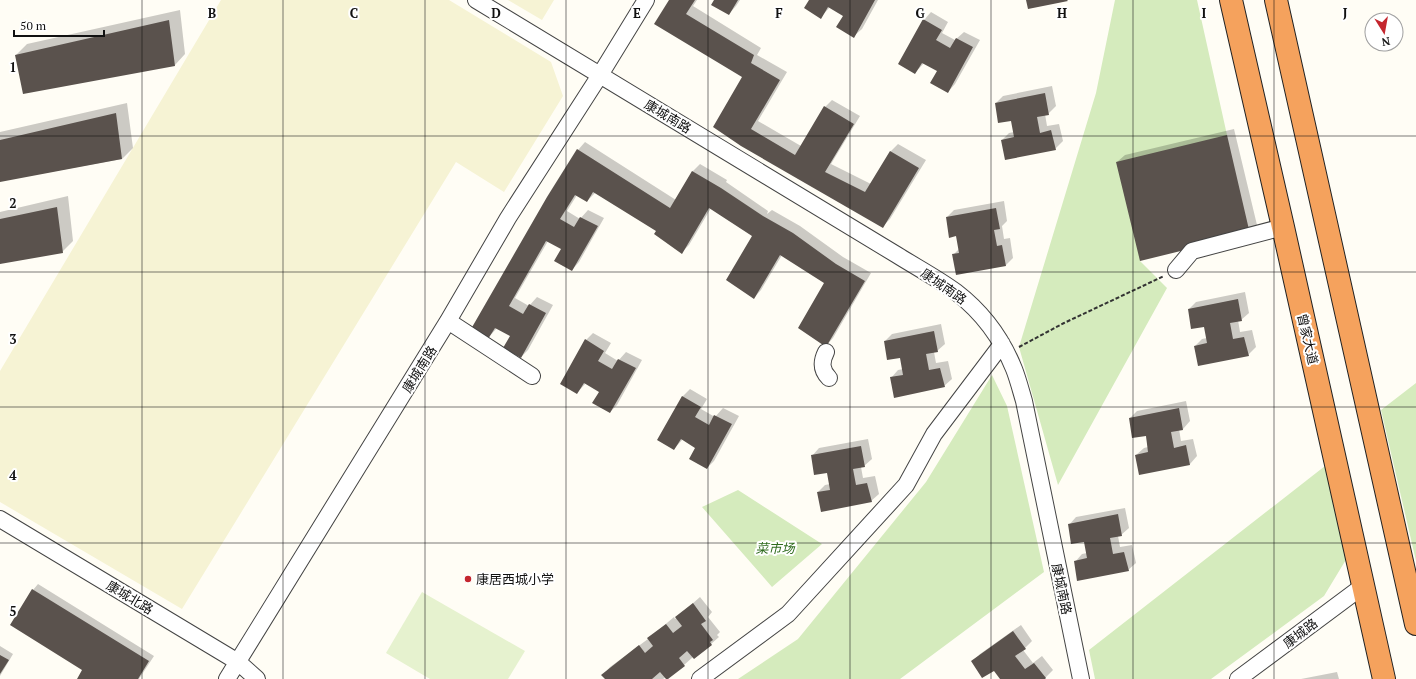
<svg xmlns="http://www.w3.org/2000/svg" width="1416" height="679" viewBox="0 0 1416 679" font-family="'PT Serif','Noto Sans SC',serif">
  <rect width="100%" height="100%" fill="#fffdf5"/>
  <path fill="#f6f3d4" d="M 221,0 L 449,0 L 551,62 L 563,96 L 504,192 L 456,162 L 182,609 L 0,502 L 0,371 Z
    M 508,0 L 554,0 L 542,20 Z"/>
  <path fill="#d5ebbd" d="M 1115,0 L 1197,0 L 1227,135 L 1140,261 L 1167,288 L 1058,485 L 1019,347 L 1096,93 Z
    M 992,375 L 1007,406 L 1044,572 L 900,679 L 738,679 L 798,639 L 926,482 Z
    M 1416,383 L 1416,561 L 1381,410 Z
    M 1325,466 L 1347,558 L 1324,596 L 1211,679 L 1095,679 L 1089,650 Z
    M 738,490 L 822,544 L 772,587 L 702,507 Z"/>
  <path fill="#e6f2cf" d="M 422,592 L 525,651 L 508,679 L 430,679 L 386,653 Z"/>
  <path fill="#0003" d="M 670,0 L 697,0 L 693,6 L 761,48 L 757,55 L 787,72 L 758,121 L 801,146 L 825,107 L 832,100 L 860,116 L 831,164 L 871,184 L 891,151 L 898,144 L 926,160 L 890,219 L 883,226 L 742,145 L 744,76 Z
    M 715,0 L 740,0 L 736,6 L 729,14 Z
    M 810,0 L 878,0 L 862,29 L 854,36 L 844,15 L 830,7 L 821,17 Z
    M 180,10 L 185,54 L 175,65 L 16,55 L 27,44 Z
    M 931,12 L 948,22 L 942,33 L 955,40 L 964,32 L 980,40 L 955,84 L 948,92 L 938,71 L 924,63 L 915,73 L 924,20 Z
    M 1052,86 L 1056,106 L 1048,114 L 1045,114 L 1047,126 L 1059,124 L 1063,141 L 1055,149 L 1002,140 L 1009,133 L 1014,132 L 1012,120 L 996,103 L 1003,96 Z
    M 127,103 L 133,148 L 122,159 L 0,181 L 0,132 Z
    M 1234,129 L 1257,225 L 1249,233 L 1117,162 L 1125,155 Z
    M 585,142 L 676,200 L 692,172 L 700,164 L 727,180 L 726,182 L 768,211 L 767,214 L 772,210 L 800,226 L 843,257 L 871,273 L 833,338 L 826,346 L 826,283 L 782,255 L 761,290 L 754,298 L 753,236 L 711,208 L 689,245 L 682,252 L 657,230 L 596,192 L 587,201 L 577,195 L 567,211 L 580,219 L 588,210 L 604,218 L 579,262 L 572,270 L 562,249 L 548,241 L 515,298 L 529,306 L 537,297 L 553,305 L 528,350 L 521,357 L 511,336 L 497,328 L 488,338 L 578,150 Z
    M 68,196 L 73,241 L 62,252 L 0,263 L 0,212 Z
    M 1004,201 L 1007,221 L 1002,226 L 1004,239 L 1010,238 L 1013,258 L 1005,266 L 953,255 L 959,249 L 957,235 L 947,217 L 954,210 Z
    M 1245,292 L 1249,313 L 1241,320 L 1238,320 L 1240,332 L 1252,330 L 1256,347 L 1248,355 L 1195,346 L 1202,339 L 1207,338 L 1205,326 L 1189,309 L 1196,302 Z
    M 941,324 L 945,344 L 937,351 L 934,352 L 936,363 L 948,361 L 952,379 L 944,386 L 891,378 L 898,370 L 903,369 L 901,357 L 885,341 L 892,334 Z
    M 593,333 L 611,343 L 605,353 L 618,361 L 626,352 L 642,360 L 617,405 L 610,412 L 600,391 L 586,383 L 577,393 L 586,340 Z
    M 690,389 L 707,399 L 701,409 L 715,417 L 723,408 L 739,416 L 714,461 L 707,468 L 697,447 L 683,439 L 674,449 L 658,440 L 683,396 Z
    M 1186,401 L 1190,421 L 1183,429 L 1179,429 L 1181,441 L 1193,439 L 1197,456 L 1190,464 L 1136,455 L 1144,448 L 1148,447 L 1146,435 L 1130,418 L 1137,411 Z
    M 868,439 L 872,459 L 864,466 L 861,467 L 863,478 L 875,476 L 879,494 L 871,501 L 818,492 L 825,485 L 830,484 L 828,472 L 812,456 L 819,448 Z
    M 1125,508 L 1129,528 L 1121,535 L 1118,536 L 1120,547 L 1132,545 L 1136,563 L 1128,570 L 1075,562 L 1082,554 L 1087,553 L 1085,541 L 1069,525 L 1076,517 Z
    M 38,584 L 154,656 L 139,679 L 78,679 L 84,669 L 33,590 Z
    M 700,597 L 712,612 L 708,617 L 720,632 L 717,635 L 719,637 L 711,644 L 693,657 L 684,665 L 663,679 L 606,679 L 603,675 L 610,667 L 648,639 L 674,617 L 675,619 Z
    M 1021,625 L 1032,641 L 1023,650 L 1033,663 L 1042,656 L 1053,670 L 1044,679 L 1001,679 L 994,669 L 973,661 L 980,654 Z
    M 0,646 L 13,654 L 0,676 Z
    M 1337,672 L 1339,679 L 1301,679 Z"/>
  <path fill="#5a524d" d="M 669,0 L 695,0 L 686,14 L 754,55 L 751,63 L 780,80 L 751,129 L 795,155 L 824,106 L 854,124 L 825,172 L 865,192 L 890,151 L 919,168 L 883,228 L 741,146 L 713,127 L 742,77 L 654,24 Z
    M 714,0 L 738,0 L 729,15 L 711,5 Z
    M 809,0 L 875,0 L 854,38 L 836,27 L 843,16 L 828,7 L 821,19 L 804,8 Z
    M 1026,0 L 1067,0 L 1068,1 L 1028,9 Z
    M 923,19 L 942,30 L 936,40 L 950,48 L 956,38 L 973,47 L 948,93 L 930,83 L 937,71 L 922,63 L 915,74 L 898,64 Z
    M 169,20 L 175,66 L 23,94 L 15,55 Z
    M 1045,93 L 1049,115 L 1037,117 L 1040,133 L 1051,130 L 1056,150 L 1005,160 L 1001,140 L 1014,137 L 1011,121 L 998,123 L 995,103 Z
    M 116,113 L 122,159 L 0,182 L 0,140 Z
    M 1227,135 L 1250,234 L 1140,261 L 1116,162 Z
    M 577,149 L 670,208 L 692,171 L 721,188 L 763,216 L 793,233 L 836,264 L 865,281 L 826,347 L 798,328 L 824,283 L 780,255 L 754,299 L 726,280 L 752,236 L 709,208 L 682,254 L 654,234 L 656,231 L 593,192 L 587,202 L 575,195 L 560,219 L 574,227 L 580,217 L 598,226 L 572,271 L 554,261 L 561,249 L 546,241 L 509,306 L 523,314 L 529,304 L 546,313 L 521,358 L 503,348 L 510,336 L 495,328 L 488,339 L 471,329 L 547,197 Z
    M 57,207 L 63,253 L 0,264 L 0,219 Z
    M 996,208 L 1000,229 L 994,230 L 997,246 L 1002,245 L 1006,266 L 956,275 L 952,254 L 959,253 L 956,236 L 949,238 L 946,217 Z
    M 1238,299 L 1242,321 L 1230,323 L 1233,339 L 1244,337 L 1249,356 L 1198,366 L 1194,346 L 1207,343 L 1204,327 L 1191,329 L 1188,309 Z
    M 934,331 L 938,352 L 926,354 L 929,370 L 940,368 L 945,387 L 894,398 L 890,377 L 903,375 L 900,358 L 887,360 L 884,341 Z
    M 585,339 L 604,351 L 598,361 L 612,369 L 618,359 L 636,368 L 610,413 L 592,403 L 599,392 L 584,383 L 577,394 L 560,384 Z
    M 682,396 L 701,407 L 695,417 L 709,425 L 714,415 L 732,424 L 707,469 L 689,459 L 695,448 L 681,439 L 674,450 L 657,440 Z
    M 1179,408 L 1183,430 L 1171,432 L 1174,448 L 1186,445 L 1190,465 L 1139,475 L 1135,455 L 1148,452 L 1146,436 L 1132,438 L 1129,418 Z
    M 861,446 L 865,467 L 853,469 L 856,485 L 867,483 L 872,502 L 821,512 L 817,492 L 830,490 L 827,473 L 814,475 L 811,455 Z
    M 1118,514 L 1122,536 L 1110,538 L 1113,554 L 1124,552 L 1129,571 L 1077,581 L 1074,561 L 1087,558 L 1084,542 L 1071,544 L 1068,524 Z
    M 32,589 L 149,661 L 138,679 L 77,679 L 82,670 L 10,625 Z
    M 693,603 L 706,621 L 701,624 L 713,640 L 710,642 L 712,645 L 694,659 L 687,651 L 679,658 L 685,666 L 668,679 L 666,679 L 660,672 L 652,679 L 605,679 L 601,675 L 639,645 L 645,653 L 653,646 L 647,638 L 666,624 L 673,633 L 682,626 L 675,617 Z
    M 1013,631 L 1026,649 L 1015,656 L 1025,669 L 1034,663 L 1046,678 L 1045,679 L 1000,679 L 994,671 L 982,678 L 971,661 Z
    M 0,655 L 9,660 L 0,674 Z"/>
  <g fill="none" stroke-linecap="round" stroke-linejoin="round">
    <g stroke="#444" stroke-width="18">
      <path id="minor" d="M 476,0 L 897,255 C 916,267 937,278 956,292 C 982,312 1002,339 1014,369 C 1018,379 1021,391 1024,401 L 1081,679
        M 1176,270 L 1192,251 L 1283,227
        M 448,321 L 532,376
        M 826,352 C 821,362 821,370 829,378
        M 0,519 L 238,662 L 257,679
        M 227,679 L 448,321 L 508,218 L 600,75 L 646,0
        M 700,679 L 788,614 L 906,485 L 934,434 L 1002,344
        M 1238,679 L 1363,586"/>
    </g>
    <g stroke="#222" stroke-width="24">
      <path id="highway" d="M 1231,0 L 1283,227 L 1384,679
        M 1276,0 L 1416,624"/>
    </g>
    <path stroke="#333" stroke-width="2" stroke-dasharray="4 2" stroke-linecap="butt" d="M 1019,347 L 1064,323 L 1164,276"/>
    <use href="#minor" stroke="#fff" stroke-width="16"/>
    <use href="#highway" stroke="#f5a25d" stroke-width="22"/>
  </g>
  <path fill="none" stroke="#111" stroke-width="1" stroke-opacity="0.55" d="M 142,0 L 142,679M 283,0 L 283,679M 425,0 L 425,679M 566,0 L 566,679M 708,0 L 708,679M 850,0 L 850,679M 991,0 L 991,679M 1133,0 L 1133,679M 1274,0 L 1274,679M 0,136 L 1416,136M 0,272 L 1416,272M 0,407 L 1416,407M 0,543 L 1416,543"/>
  <circle fill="#c4262e" stroke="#fff" stroke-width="1.5" cx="468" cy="579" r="4"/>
  <g text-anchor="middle" stroke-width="4" stroke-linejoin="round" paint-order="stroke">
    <g font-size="13" fill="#111" stroke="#fff">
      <text transform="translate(668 116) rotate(31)" y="5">康城南路</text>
      <text transform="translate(944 286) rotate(35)" y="5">康城南路</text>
      <text transform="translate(1308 339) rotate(77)" y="5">曾家大道</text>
      <text transform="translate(419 369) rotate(-58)" y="5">康城南路</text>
      <text transform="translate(1062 589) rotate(78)" y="5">康城南路</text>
      <text transform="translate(130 597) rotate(31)" y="5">康城北路</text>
      <text transform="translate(1300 633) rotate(-37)" y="5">康城路</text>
    </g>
    <g font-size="13" font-style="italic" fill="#2f6b1f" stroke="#fff">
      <text x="775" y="553">菜市场</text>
    </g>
    <g font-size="13" fill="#111" stroke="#fff" text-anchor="start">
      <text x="476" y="584">康居西城小学</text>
    </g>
  </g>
  <g font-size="13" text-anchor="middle" font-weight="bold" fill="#111" stroke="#fff" stroke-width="4" stroke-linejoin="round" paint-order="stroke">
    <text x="212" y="18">B</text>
    <text x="354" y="18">C</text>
    <text x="496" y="18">D</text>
    <text x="637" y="18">E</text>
    <text x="779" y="18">F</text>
    <text x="920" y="18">G</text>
    <text x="1062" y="18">H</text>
    <text x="1204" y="18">I</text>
    <text x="1345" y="18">J</text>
    <text x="13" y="72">1</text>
    <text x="13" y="208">2</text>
    <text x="13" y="344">3</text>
    <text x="13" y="480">4</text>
    <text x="13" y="616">5</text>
  </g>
  <g transform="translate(1384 32) rotate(169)"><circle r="19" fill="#ffffff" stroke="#a0a0a0"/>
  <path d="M0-3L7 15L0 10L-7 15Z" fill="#c4262e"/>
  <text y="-6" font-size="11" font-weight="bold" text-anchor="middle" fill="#111111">N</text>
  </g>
  <path d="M14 30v6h90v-6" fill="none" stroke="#111111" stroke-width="2"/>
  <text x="20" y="30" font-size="12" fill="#111111" stroke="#ffffff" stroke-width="3" paint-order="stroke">50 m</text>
</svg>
